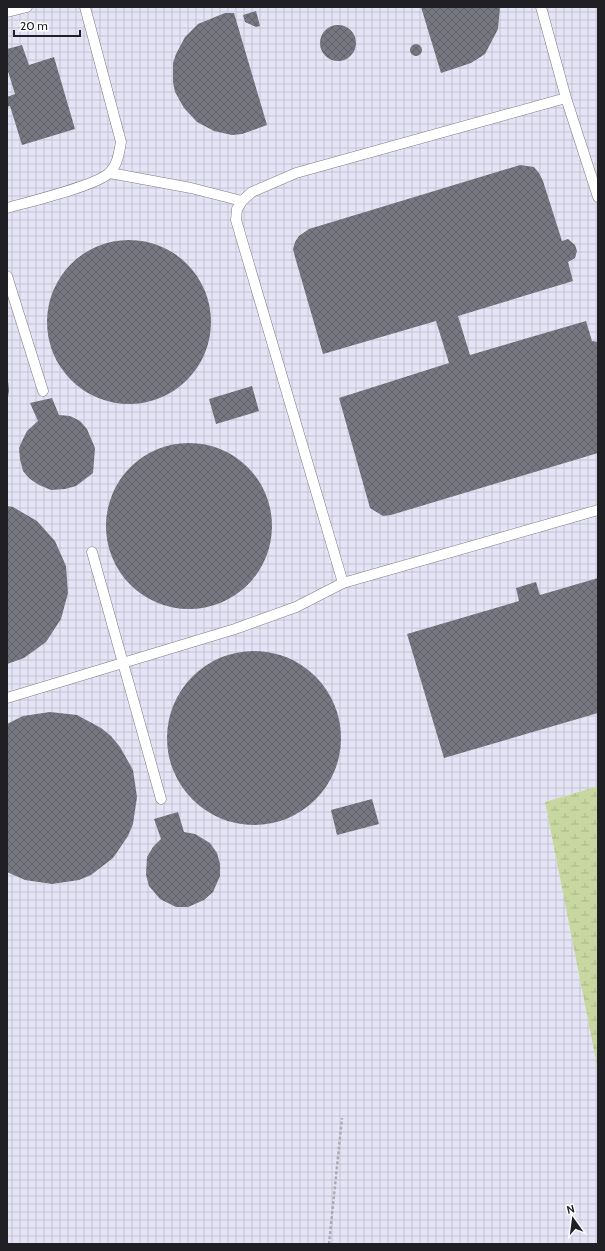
<svg xmlns="http://www.w3.org/2000/svg" width="605" height="1251" viewBox="0 0 605 1251" font-family="Cabin,sans-serif">
  <defs>
    <pattern id="industrial-grid" width="8" height="8" patternUnits="userSpaceOnUse"><rect width="8" height="8" fill="#e4e4f6"/><path d="M0 4h8M4 0v8" fill="none" stroke="#c3c3d3"/></pattern>
    <pattern id="wetland-marsh" width="20" height="14" patternUnits="userSpaceOnUse"><rect width="20" height="14" fill="#c8d69f"/><path d="M1 5h8M5 5V1M11 12h8M15 12V8" fill="none" stroke="#acb789"/></pattern>
    <pattern id="building-cross-hatch" width="8" height="8" patternUnits="userSpaceOnUse"><rect width="8" height="8" fill="#777781"/><path d="M0 0l8 8M0 8l8-8" fill="none" stroke="#616169"/></pattern>
  </defs>
  <rect width="100%" height="100%" fill="#efeff9"/>
  <path fill="url(#industrial-grid)" d="M 7,7 L 598,7 L 598,786 L 545,802 L 598,1071 L 598,1244 L 7,1244 Z"/>
  <path fill="url(#wetland-marsh)" d="M 598,786 L 598,1071 L 545,802 Z"/>
  <path fill="url(#building-cross-hatch)" d="M 421,7 L 500,7 L 498,29 L 485,54 L 471,63 L 441,73 Z
    M 256,11 L 260,26 L 256,27 L 245,22 L 243,15 Z
    M 225,13 L 234,13 L 267,125 L 242,134 L 232,135 L 214,131 L 197,122 L 184,108 L 175,92 L 173,82 L 173,63 L 176,54 L 185,37 L 198,24 Z
    M320 43a18 18 0 1 1 36 0a18 18 0 1 1-36 0Z
    M410 50a6 6 0 1 1 12 0a6 6 0 1 1-12 0Z
    M 22,45 L 29,65 L 54,57 L 75,129 L 22,145 L 10,106 L 7,107 L 7,97 L 15,94 L 7,68 L 7,49 Z
    M 520,165 L 534,167 L 539,173 L 543,181 L 562,241 L 568,239 L 575,245 L 577,251 L 575,258 L 568,262 L 573,281 L 458,316 L 470,355 L 586,321 L 592,341 L 598,342 L 598,453 L 391,515 L 383,516 L 370,508 L 339,398 L 449,363 L 436,321 L 323,354 L 295,257 L 293,249 L 295,242 L 299,236 L 309,229 Z
    M47 322a82 82 0 1 1 164 0a82 82 0 1 1-164 0Z
    M 7,373 L 9,390 L 8,397 L 7,397 Z
    M 252,386 L 259,411 L 216,424 L 209,399 Z
    M 52,398 L 59,415 L 70,416 L 80,421 L 87,429 L 95,448 L 93,473 L 76,486 L 65,489 L 51,490 L 39,485 L 30,479 L 23,471 L 20,459 L 19,448 L 23,439 L 27,431 L 38,421 L 30,403 Z
    M106 526a83 83 0 1 1 166 0a83 83 0 1 1-166 0Z
    M 7,506 L 13,507 L 37,521 L 55,541 L 66,566 L 68,593 L 61,619 L 46,642 L 24,658 L 7,664 Z
    M 598,578 L 598,713 L 444,758 L 407,634 L 519,601 L 516,588 L 536,582 L 540,595 Z
    M167 738a87 87 0 1 1 174 0a87 87 0 1 1-174 0Z
    M 50,712 L 77,715 L 101,728 L 111,736 L 120,747 L 133,770 L 137,797 L 133,824 L 128,836 L 113,858 L 91,875 L 79,880 L 52,884 L 25,880 L 7,872 L 7,724 L 23,716 Z
    M 372,799 L 379,824 L 337,835 L 331,810 Z
    M 178,812 L 184,832 L 195,834 L 210,843 L 217,853 L 220,864 L 220,876 L 213,892 L 204,900 L 188,907 L 176,907 L 160,899 L 149,886 L 146,875 L 147,857 L 153,847 L 161,839 L 154,819 Z"/>
  <g fill="none" stroke-linecap="round" stroke-linejoin="round">
    <g stroke="#7c7c86" stroke-width="11">
      <path id="service" d="M 541,7 L 566,98 L 598,197
        M 7,12 L 27,7
        M 110,173 L 191,188 L 242,201
        M 7,208 C 28,202 96,186 109,173 C 118,165 119,152 121,142 L 85,7
        M 7,276 L 43,391
        M 92,552 L 161,799
        M 343,583 L 236,220 L 237,209 L 242,201 L 252,192 L 296,173 L 566,98
        M 7,698 L 235,629 L 296,607 L 343,583 L 598,510"/>
    </g>
    <path stroke="#ababb3" stroke-width="2.5" stroke-dasharray="3 2" stroke-linecap="butt" d="M 329,1244 L 342,1118"/>
    <use href="#service" stroke="#fff" stroke-width="10"/>
  </g>
  <rect width="605" height="1251" fill="none" stroke="#202024" stroke-width="16"/>
  <g transform="translate(573 1219) rotate(346)" stroke="#fdfdff" stroke-width="3" paint-order="stroke">
  <path d="M0-3L7 15L0 10L-7 15Z" fill="#202024"/>
  <text y="-6" font-size="11" font-weight="bold" text-anchor="middle" fill="#202024">N</text>
  </g>
  <path d="M14 30v6h66v-6" fill="none" stroke="#202024" stroke-width="2"/>
  <text x="20" y="30" font-size="12" fill="#202024" stroke="#fdfdff" stroke-width="3" paint-order="stroke">20 m</text>
</svg>
